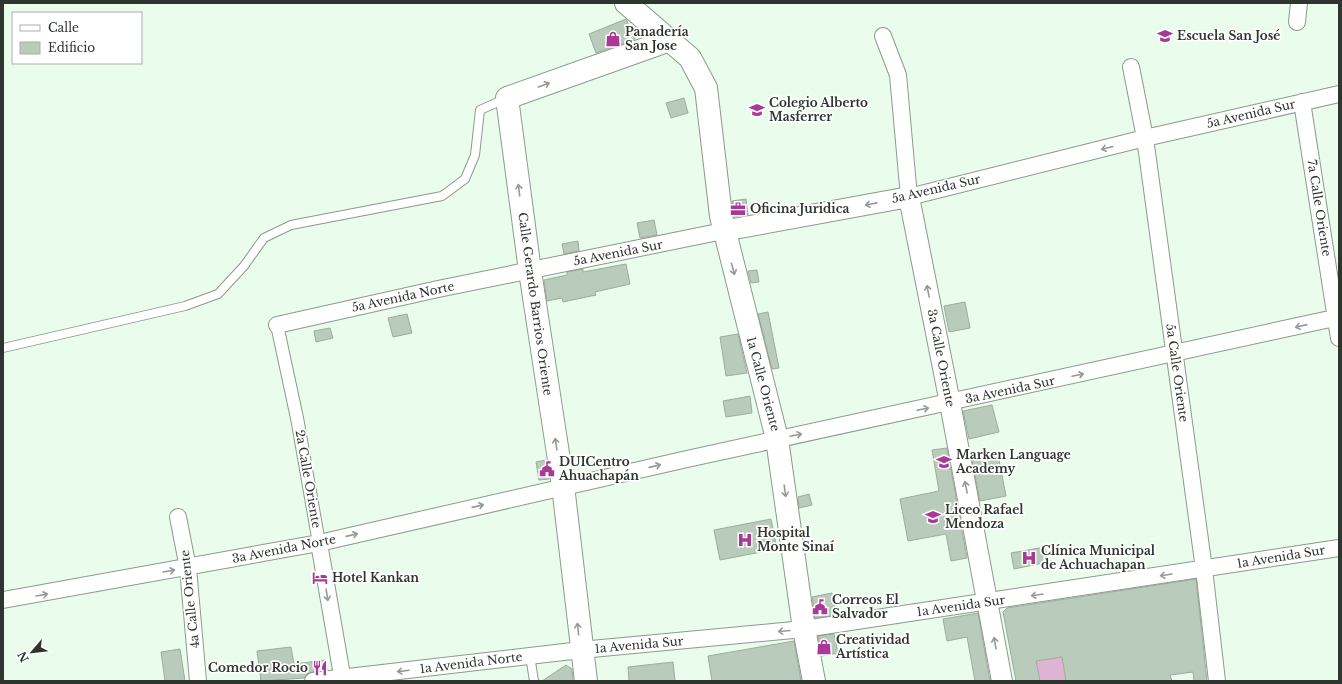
<svg xmlns="http://www.w3.org/2000/svg" width="1342" height="684" viewBox="0 0 1342 684" font-family="'Libre Baskerville',serif">
  <rect width="100%" height="100%" fill="#eafceb"/>
  <path fill="#dfb3d4" d="M 1067,656 L 1066,681 L 1040,681 L 1036,661 Z"/>
  <path fill="#b9cbba" stroke="#9cad9d" d="M 626,19 L 635,39 L 596,53 L 589,34 Z
    M 684,98 L 688,113 L 671,118 L 666,103 Z
    M 746,199 L 748,215 L 734,217 L 732,201 Z
    M 654,220 L 657,235 L 640,238 L 637,223 Z
    M 578,241 L 579,251 L 564,254 L 562,244 Z
    M 626,264 L 630,284 L 595,292 L 596,295 L 577,299 L 563,302 L 562,298 L 547,301 L 544,280 L 567,275 L 567,272 L 583,269 L 583,272 Z
    M 757,270 L 759,282 L 751,283 L 748,271 Z
    M 965,302 L 970,328 L 949,332 L 944,306 Z
    M 768,312 L 779,368 L 772,369 L 758,314 Z
    M 407,314 L 412,333 L 393,337 L 388,318 Z
    M 330,328 L 333,338 L 316,342 L 314,331 Z
    M 738,334 L 747,373 L 726,376 L 720,337 Z
    M 750,396 L 752,413 L 726,417 L 723,401 Z
    M 992,405 L 999,432 L 969,439 L 963,411 Z
    M 947,448 L 967,558 L 951,561 L 946,534 L 908,541 L 900,499 L 939,491 L 932,450 Z
    M 998,455 L 1006,496 L 980,501 L 972,460 Z
    M 546,460 L 549,479 L 539,480 L 536,462 Z
    M 809,494 L 812,505 L 799,508 L 798,497 Z
    M 771,519 L 777,549 L 720,560 L 714,530 Z
    M 1045,547 L 1048,562 L 1014,569 L 1011,553 Z
    M 1196,579 L 1207,681 L 1194,681 L 1193,672 L 1170,675 L 1172,681 L 1066,681 L 1062,657 L 1036,661 L 1040,681 L 1016,681 L 1003,612 L 1007,608 Z
    M 832,593 L 836,615 L 815,618 L 812,597 Z
    M 978,613 L 990,681 L 975,681 L 967,637 L 947,641 L 943,619 Z
    M 834,634 L 838,653 L 822,656 L 818,636 Z
    M 794,641 L 801,681 L 712,681 L 708,656 Z
    M 291,647 L 294,664 L 326,660 L 327,670 L 312,672 L 307,674 L 304,678 L 261,681 L 257,651 Z
    M 180,649 L 185,681 L 165,681 L 161,652 Z
    M 673,662 L 675,681 L 629,681 L 628,667 Z
    M 566,665 L 572,669 L 573,681 L 542,681 Z"/>
  <g fill="none" stroke-linecap="round" stroke-linejoin="round">
    <g stroke="#8a9b8b" stroke-width="10">
      <path id="service" d="M 3,348 L 185,306 L 218,294 L 244,266 L 264,238 L 291,225 L 442,196 L 465,179 L 475,155 L 480,110 L 505,99
        M 530,656 L 534,681"/>
    </g>
    <g stroke="#8a9b8b" stroke-width="14">
      <path id="pedestrian" d="M 277,325 L 297,418 L 319,543"/>
    </g>
    <g stroke="#8a9b8b" stroke-width="18">
      <path id="minor" d="M 1297,22 L 1299,3
        M 883,36 L 898,75 L 909,197 L 1145,138 L 1339,94
        M 1131,67 L 1145,138 L 1204,569 L 1217,681
        M 1302,102 L 1339,338
        M 277,325 L 438,289 L 723,231
        M 178,517 L 188,568 L 198,681
        M 319,543 L 343,681
        M 3,600 L 319,543 L 687,459 L 1339,317
        M 313,681 L 581,650 L 804,629 L 1339,548"/>
    </g>
    <g stroke="#8a9b8b" stroke-width="22">
      <path id="tertiary" d="M 723,231 L 909,197 L 950,403 L 1002,681"/>
    </g>
    <g stroke="#8a9b8b" stroke-width="24">
      <path id="secondary" d="M 626,3 L 690,58 L 706,88 L 721,216 L 777,439 L 804,629 L 814,681
        M 586,681 L 563,486 L 530,271 L 507,98 L 670,40"/>
    </g>
    <use href="#service" stroke="#fff" stroke-width="8"/>
    <use href="#pedestrian" stroke="#fff" stroke-width="12"/>
    <use href="#minor" stroke="#fff" stroke-width="16"/>
    <use href="#tertiary" stroke="#fff" stroke-width="20"/>
    <use href="#secondary" stroke="#fff" stroke-width="22"/>
  </g>
  <defs><path id="oneway-shaft" d="M-6 0H5M1.5-3L5.5 0L1.5 3" fill="none" stroke-width="1.6" stroke-linecap="round" stroke-linejoin="round"/></defs>
  <g stroke="#969a96">
    <use href="#oneway-shaft" transform="translate(544 85) rotate(-20)"/>
    <use href="#oneway-shaft" transform="translate(1107 148) rotate(166)"/>
    <use href="#oneway-shaft" transform="translate(519 190) rotate(-97)"/>
    <use href="#oneway-shaft" transform="translate(871 204) rotate(169)"/>
    <use href="#oneway-shaft" transform="translate(733 269) rotate(75)"/>
    <use href="#oneway-shaft" transform="translate(928 291) rotate(-101)"/>
    <use href="#oneway-shaft" transform="translate(1301 326) rotate(167)"/>
    <use href="#oneway-shaft" transform="translate(1078 375) rotate(-12)"/>
    <use href="#oneway-shaft" transform="translate(923 409) rotate(-12)"/>
    <use href="#oneway-shaft" transform="translate(796 435) rotate(-12)"/>
    <use href="#oneway-shaft" transform="translate(556 444) rotate(-99)"/>
    <use href="#oneway-shaft" transform="translate(655 466) rotate(-13)"/>
    <use href="#oneway-shaft" transform="translate(966 487) rotate(-101)"/>
    <use href="#oneway-shaft" transform="translate(785 491) rotate(82)"/>
    <use href="#oneway-shaft" transform="translate(478 506) rotate(-13)"/>
    <use href="#oneway-shaft" transform="translate(352 535) rotate(-13)"/>
    <use href="#oneway-shaft" transform="translate(169 571) rotate(-10)"/>
    <use href="#oneway-shaft" transform="translate(1166 575) rotate(171)"/>
    <use href="#oneway-shaft" transform="translate(42 595) rotate(-10)"/>
    <use href="#oneway-shaft" transform="translate(327 595) rotate(81)"/>
    <use href="#oneway-shaft" transform="translate(1037 595) rotate(171)"/>
    <use href="#oneway-shaft" transform="translate(578 629) rotate(-96)"/>
    <use href="#oneway-shaft" transform="translate(784 631) rotate(175)"/>
    <use href="#oneway-shaft" transform="translate(995 643) rotate(-100)"/>
    <use href="#oneway-shaft" transform="translate(403 671) rotate(173)"/>
  </g>
  <defs>
    <g id="school-bare" transform="scale(1.2)"><path d="M0-5L7-2L0 1L-7-2ZM-4 1L0 2.5L4 1V4Q0 6-4 4Z" fill="#a93997" stroke="#fff" stroke-width="2.5" paint-order="stroke"/></g>
    <g id="shop-bare" transform="scale(1.2)"><path d="M-5-2.5h2.3a2.7 3.5 0 0 1 5.4 0H5L5.5 6h-11ZM-1.5-2.5h3a1.5 2.3 0 0 0-3 0Z" fill="#a93997" stroke="#fff" stroke-width="2.5" paint-order="stroke"/></g>
    <g id="office-bare" transform="scale(1.2)"><path d="M-6-3h4V-5.5h4V-3h4V5H-6ZM-1-4.5V-3h2v-1.5ZM-6 0V1H6V0Z" fill="#a93997" stroke="#fff" stroke-width="2.5" paint-order="stroke"/></g>
    <g id="civic-bare" transform="scale(1.2)"><path d="M-.6-6.5H3V-4.5H.6V-3L4-1V1h2V6H-6V1h2V-1L-.6-3ZM-1.2 2.5V6h2.4V2.5Z" fill="#a93997" stroke="#fff" stroke-width="2.5" paint-order="stroke"/></g>
    <g id="hospital-bare" transform="scale(1.2)"><path d="M-5-5h3v3.5h4V-5h3V5h-3V1.5h-4V5h-3Z" fill="#a93997" stroke="#fff" stroke-width="2.5" paint-order="stroke"/></g>
    <g id="hotel-bare" transform="scale(1.2)"><path d="M-6-4.5h1.5V1H6V5H4.5V3h-9V5H-6ZM-4 0a1.8 1.8 0 1 1 3.6 0ZM.5 0V-2.5h3Q6-2.5 6 0Z" fill="#a93997" stroke="#fff" stroke-width="2.5" paint-order="stroke"/></g>
    <g id="restaurant-bare" transform="scale(1.2)"><path d="M-5-6h1v4h1v-4h1v4h1v-4h1v5L-1.5 .5V6h-2V.5L-5-1ZM5-6V6H3V1.5H1.5Q1.5-4 5-6Z" fill="#a93997" stroke="#fff" stroke-width="2.5" paint-order="stroke"/></g>
  </defs>
  <g fill-rule="evenodd">
    <use href="#school-bare" x="1165" y="36"/>
    <use href="#shop-bare" x="613" y="39"/>
    <use href="#school-bare" x="757" y="110"/>
    <use href="#office-bare" x="738" y="209"/>
    <use href="#school-bare" x="944" y="462"/>
    <use href="#civic-bare" x="547" y="469"/>
    <use href="#school-bare" x="933" y="517"/>
    <use href="#hospital-bare" x="745" y="540"/>
    <use href="#hospital-bare" x="1029" y="558"/>
    <use href="#hotel-bare" x="320" y="578"/>
    <use href="#civic-bare" x="820" y="607"/>
    <use href="#shop-bare" x="824" y="647"/>
    <use href="#restaurant-bare" x="320" y="668"/>
  </g>
  <g text-anchor="middle" stroke-width="3.5" stroke-linejoin="round" paint-order="stroke">
    <g font-size="12" font-weight="bold" fill="#2e352e" stroke="#fff" text-anchor="start">
      <text x="625" y="36">Panadería<tspan x="625" dy="14">San Jose</tspan></text>
      <text x="1177" y="40">Escuela San José</text>
      <text x="769" y="107">Colegio Alberto<tspan x="769" dy="14">Masferrer</tspan></text>
      <text x="750" y="213">Oficina Juridica</text>
      <text x="956" y="459">Marken Language<tspan x="956" dy="14">Academy</tspan></text>
      <text x="559" y="466">DUICentro<tspan x="559" dy="14">Ahuachapán</tspan></text>
      <text x="945" y="514">Liceo Rafael<tspan x="945" dy="14">Mendoza</tspan></text>
      <text x="757" y="537">Hospital<tspan x="757" dy="14">Monte Sinaí</tspan></text>
      <text x="1041" y="555">Clínica Municipal<tspan x="1041" dy="14">de Achuachapan</tspan></text>
      <text x="332" y="582">Hotel Kankan</text>
      <text x="832" y="604">Correos El<tspan x="832" dy="14">Salvador</tspan></text>
      <text x="836" y="644">Creatividad<tspan x="836" dy="14">Artística</tspan></text>
      <text x="308" y="672" text-anchor="end">Comedor Rocio</text>
    </g>
    <g font-size="12" fill="#2e352e" stroke="#fff">
      <text transform="translate(1251 114) rotate(-13)" y="4">5a Avenida Sur</text>
      <text transform="translate(936 189) rotate(-13)" y="4">5a Avenida Sur</text>
      <text transform="translate(1319 208) rotate(81)" y="4">7a Calle Oriente</text>
      <text transform="translate(618 253) rotate(-11)" y="4">5a Avenida Sur</text>
      <text transform="translate(403 297) rotate(-12)" y="4">5a Avenida Norte</text>
      <text transform="translate(535 304) rotate(82)" y="4">Calle Gerardo Barrios Oriente</text>
      <text transform="translate(941 358) rotate(79)" y="4">3a Calle Oriente</text>
      <text transform="translate(1177 373) rotate(82)" y="4">5a Calle Oriente</text>
      <text transform="translate(763 384) rotate(75)" y="4">1a Calle Oriente</text>
      <text transform="translate(1010 390) rotate(-12)" y="4">3a Avenida Sur</text>
      <text transform="translate(308 479) rotate(80)" y="4">2a Calle Oriente</text>
      <text transform="translate(284 549) rotate(-11)" y="4">3a Avenida Norte</text>
      <text transform="translate(1281 557) rotate(-9)" y="4">1a Avenida Sur</text>
      <text transform="translate(190 599) rotate(-96)" y="4">4a Calle Oriente</text>
      <text transform="translate(961 606) rotate(-8)" y="4">1a Avenida Sur</text>
      <text transform="translate(639 645) rotate(-5)" y="4">1a Avenida Sur</text>
      <text transform="translate(471 663) rotate(-7)" y="4">1a Avenida Norte</text>
    </g>
  </g>
  <rect width="1342" height="684" fill="none" stroke="#2e352e" stroke-width="8"/>
  <rect x="12" y="12" width="130" height="52" fill="#ffffff" stroke="#abaeab"/>
  <rect x="20" y="25" width="20" height="6" fill="#ffffff" stroke="#abaeab"/>
  <text x="48" y="32" font-size="12" fill="#2e352e">Calle</text>
  <rect x="20" y="42" width="20" height="12" fill="#b9cbba" stroke="#abaeab"/>
  <text x="48" y="52" font-size="12" fill="#2e352e">Edificio</text>
  <g transform="translate(32 652) rotate(242)" stroke="#ffffff" stroke-width="3" paint-order="stroke">
  <path d="M0-3L7 15L0 10L-7 15Z" fill="#2e352e"/>
  <text y="-6" font-size="11" font-weight="bold" text-anchor="middle" fill="#2e352e">N</text>
  </g>
</svg>
